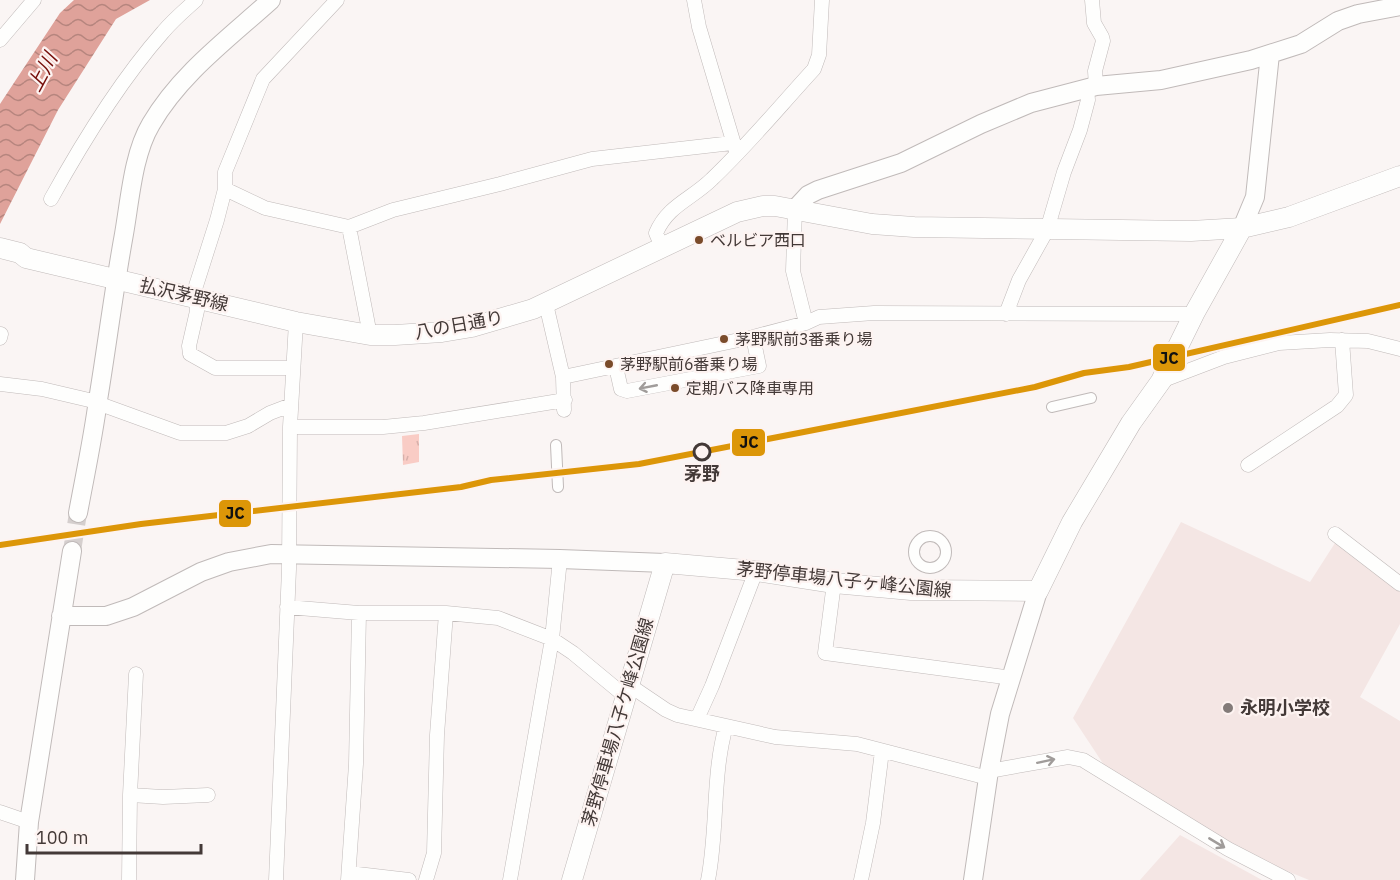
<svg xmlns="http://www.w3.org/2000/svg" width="1400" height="880" viewBox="0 0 1400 880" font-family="'IBM Plex Sans','Noto Sans JP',sans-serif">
  <defs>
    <pattern id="grass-tufts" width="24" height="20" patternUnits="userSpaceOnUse" patternTransform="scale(1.5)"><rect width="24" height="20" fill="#f9ccc5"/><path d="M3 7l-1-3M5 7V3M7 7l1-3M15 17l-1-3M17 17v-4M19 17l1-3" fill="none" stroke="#d7b0aa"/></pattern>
    <pattern id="water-waves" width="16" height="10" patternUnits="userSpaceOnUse" patternTransform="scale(1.5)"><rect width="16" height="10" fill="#dfa29a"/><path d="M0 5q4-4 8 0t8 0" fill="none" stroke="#b6857e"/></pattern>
  </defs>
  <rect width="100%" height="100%" fill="#faf5f4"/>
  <path fill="#f4e6e4" d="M 1181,522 L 1310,582 L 1335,543 L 1400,592 L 1400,624 L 1360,697 L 1400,721 L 1400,880 L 1309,880 L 1246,854 L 1104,765 L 1073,718 Z
    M 1180,835 L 1262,880 L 1140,880 Z"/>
  <path fill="url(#grass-tufts)" d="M 419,434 L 419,462 L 403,465 L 402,436 Z"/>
  <path fill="url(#water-waves)" d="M 74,0 L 150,0 L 116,19 L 58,110 L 0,224 L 0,104 L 60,13 Z"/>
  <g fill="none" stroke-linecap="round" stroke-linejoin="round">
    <path stroke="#d5cfce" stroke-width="18" stroke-dasharray="18 9" stroke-linecap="butt" d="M 72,551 L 78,513"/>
    <g stroke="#c0bab9" stroke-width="12">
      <path id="pedestrian" d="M 1052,407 L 1091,398
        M 556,445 L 558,487
        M914 552a16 16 0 1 1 32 0a16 16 0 1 1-32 0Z"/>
    </g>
    <g stroke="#c0bab9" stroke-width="15">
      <path id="minor" d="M 694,0 L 699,27 L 736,151
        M 1092,0 L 1094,23 L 1102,37 L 1103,41 L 1095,71 L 1096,86
        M 0,40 L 34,0
        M 225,189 L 265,208 L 349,227 L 393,210 L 500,184 L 592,159 L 732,143
        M 51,199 C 83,141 119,82 163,32 C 173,20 185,10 196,0
        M 795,209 L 793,271 L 806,323
        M 349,227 L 370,335
        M 662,247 L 656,233 C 668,205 692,199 712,179 C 748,145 780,106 814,69 L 819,55 L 822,0
        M 546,304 L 563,377 L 564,410
        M 1006,314 L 1019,280 L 1047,230 L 1064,172 L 1080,130 L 1088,100 L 1087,89
        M 0,338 L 1,334
        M 616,367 L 621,389 L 627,391 L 759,366 L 753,337
        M 293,368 L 215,368 L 190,354 L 189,346 L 197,311 L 195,289 L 217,220 L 225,189 L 225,172 L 263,79 L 337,0
        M 563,377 L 753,337 L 806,323 L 819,317 L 874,313 L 1194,314
        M 1161,381 L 1224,357 L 1279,343 L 1330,340 L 1368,341 L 1400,349
        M 0,384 L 42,389 L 89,400 L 180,433 L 226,433 L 248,426 L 270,413 L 291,405
        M 290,427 L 383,427 L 424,423 L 565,400
        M 1248,465 L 1337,406 L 1346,395 L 1342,340
        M 1335,534 L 1400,584
        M 834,583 L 825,653 L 1012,678
        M 287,607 L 359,613 L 446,613 L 498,618 L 552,639 L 573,653 L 625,696
        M 629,685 L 666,710 L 677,715 L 775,737 L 857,744 L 988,778
        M 697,719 L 712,686 L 756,571
        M 989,771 L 1068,757 L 1083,760 L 1228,849 L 1288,880
        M 130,795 L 163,797 L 208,795
        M 0,812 L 29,822
        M 349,873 L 409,880
        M 129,880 L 130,795 L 136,674
        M 276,880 L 289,569 L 290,427 L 296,322
        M 348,880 L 356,764 L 359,613
        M 426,880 L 434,853 L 437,735 L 446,613
        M 510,880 L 552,639 L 560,559
        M 708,880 C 718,829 712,775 726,726
        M 861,880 L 873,823 L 882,751"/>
    </g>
    <g stroke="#c0bab9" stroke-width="20">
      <path id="tertiary" d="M 795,209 L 808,195 L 818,190 L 901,163 L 981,124 L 1031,103 L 1096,86 L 1161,80 L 1251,60 L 1301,44 L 1338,21 L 1358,14 L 1400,6
        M 1242,228 L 1255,197 L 1270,54
        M 78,513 C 85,475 93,438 98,400 C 107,345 114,289 124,234 C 130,200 133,154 151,124 C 180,74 229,38 271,0
        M 61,616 L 106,616 L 133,607 L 201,572 L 229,562 L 271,554 L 560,559 L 665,563
        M 25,880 L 29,822 L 72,551
        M 973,880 L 989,771 L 1000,714 L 1038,591"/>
    </g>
    <g stroke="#c0bab9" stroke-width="21">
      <path id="secondary" d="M 0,248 L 20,253 L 26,258 L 296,322 L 370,335 L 395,335 L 442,332 L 472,327 L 533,309 L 737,212 L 763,206 L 775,206 L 872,224 L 914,227 L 1191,231 L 1242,228 L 1289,217 L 1400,176
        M 572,880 L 665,563 L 756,571 L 834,583 L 911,590 L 1038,591 L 1072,522 L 1131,423 L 1161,381 L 1194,314 L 1242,228"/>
    </g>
    <use href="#pedestrian" stroke="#fefefd" stroke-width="10"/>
    <use href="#minor" stroke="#fefefd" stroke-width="14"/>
    <use href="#tertiary" stroke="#fefefd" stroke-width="18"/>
    <use href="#secondary" stroke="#fefefd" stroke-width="20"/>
    <g stroke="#fdf3f1" stroke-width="10">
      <path id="rail-1" d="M 0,545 L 141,524 L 461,487 L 491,480 L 639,464 L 1035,387 L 1084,373 L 1129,367 L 1400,305"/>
    </g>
    <use href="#rail-1" stroke="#dc9608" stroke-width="6"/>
  </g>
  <defs><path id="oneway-shaft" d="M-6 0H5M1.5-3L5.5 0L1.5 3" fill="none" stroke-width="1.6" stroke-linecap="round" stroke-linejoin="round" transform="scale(1.5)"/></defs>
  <g stroke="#a09c9a">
    <use href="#oneway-shaft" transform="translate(648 387) rotate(169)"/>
    <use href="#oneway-shaft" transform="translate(1046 761) rotate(-12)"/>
    <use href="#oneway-shaft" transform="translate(1217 843) rotate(31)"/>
  </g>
  <g fill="#7a4b2a" stroke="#fdf3f1" stroke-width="2">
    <circle cx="699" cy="240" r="5"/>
    <circle cx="724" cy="339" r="5"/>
    <circle cx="609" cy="364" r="5"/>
    <circle cx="675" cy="388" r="5"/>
  </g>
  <circle fill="#fdf3f1" stroke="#433937" stroke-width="3" cx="702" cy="452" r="8"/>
  <circle fill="#837b79" stroke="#fdf3f1" stroke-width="2" cx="1228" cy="708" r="6"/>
  <g text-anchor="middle" stroke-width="4.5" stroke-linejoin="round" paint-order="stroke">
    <g font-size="16" fill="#433937" stroke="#fdf3f1" text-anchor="start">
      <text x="710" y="246">ベルビア西口</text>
      <text x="735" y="345">茅野駅前3番乗り場</text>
      <text x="620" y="370">茅野駅前6番乗り場</text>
      <text x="686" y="394">定期バス降車専用</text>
    </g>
    <g font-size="18" fill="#433937" stroke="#fdf3f1">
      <text transform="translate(184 295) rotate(13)" y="6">払沢茅野線</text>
      <text transform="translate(459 325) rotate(-10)" y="6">八の日通り</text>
      <text transform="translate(844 580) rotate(6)" y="6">茅野停車場八子ヶ峰公園線</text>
      <text transform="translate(618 722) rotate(-74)" y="6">茅野停車場八子ケ峰公園線</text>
    </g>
    <g font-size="18" font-weight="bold" fill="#433937" stroke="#fdf3f1">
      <text x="702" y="480">茅野</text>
    </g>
    <g font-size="18" font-weight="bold" fill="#433937" stroke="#fdf3f1" text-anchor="start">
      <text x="1240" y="714">永明小学校</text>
    </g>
    <g font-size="20" font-style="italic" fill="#750e0a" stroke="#fdf3f1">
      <text transform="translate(42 72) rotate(-62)" y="7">上川</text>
    </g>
  </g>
  <g stroke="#fdf3f1" stroke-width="2">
    <rect x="1152" y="343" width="34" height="29" rx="6" fill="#dc9608"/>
    <rect x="731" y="428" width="35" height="29" rx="6" fill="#dc9608"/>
    <rect x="218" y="499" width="34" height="29" rx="6" fill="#dc9608"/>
  </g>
  <g font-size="16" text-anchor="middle" font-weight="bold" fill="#111">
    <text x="1169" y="364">JC</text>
    <text x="749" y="448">JC</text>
    <text x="235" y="519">JC</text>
  </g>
  <path d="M27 844v9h174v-9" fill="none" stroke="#433937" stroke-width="3"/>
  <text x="36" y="844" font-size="18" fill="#433937" stroke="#fdf3f1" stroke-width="4.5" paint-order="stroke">100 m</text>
</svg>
